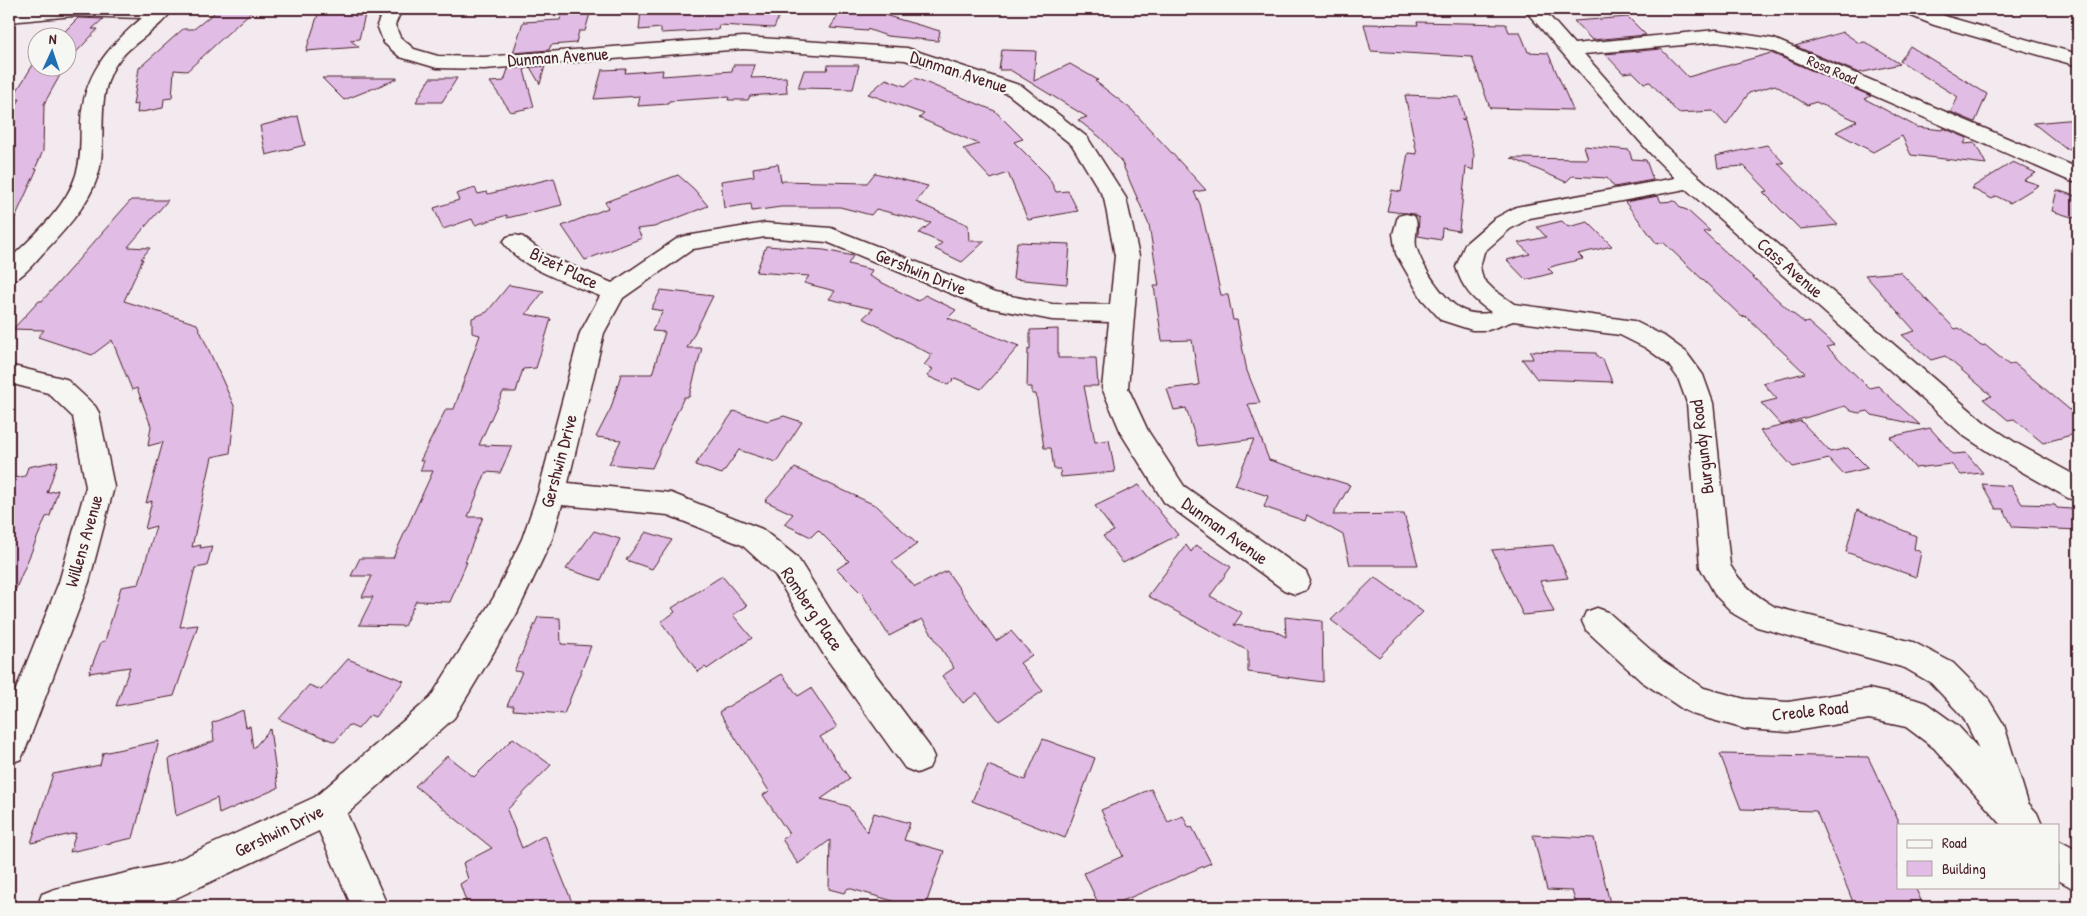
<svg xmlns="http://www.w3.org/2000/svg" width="2087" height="916" viewBox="0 0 2087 916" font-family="'Patrick Hand',sans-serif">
  <rect width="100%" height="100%" fill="#f2eaef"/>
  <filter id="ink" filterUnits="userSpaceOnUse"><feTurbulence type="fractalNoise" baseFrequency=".02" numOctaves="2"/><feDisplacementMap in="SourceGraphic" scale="10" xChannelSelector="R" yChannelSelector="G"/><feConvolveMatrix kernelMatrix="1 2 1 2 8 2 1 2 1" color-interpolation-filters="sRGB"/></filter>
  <g filter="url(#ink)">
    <path fill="#e1bce5" stroke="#4a1f2b" d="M 219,9 L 254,9 L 187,71 L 174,70 L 172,98 L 164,99 L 163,108 L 137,113 L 138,104 L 133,105 L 139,68 L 183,29 L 194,29 Z
      M 326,9 L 357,9 L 355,16 L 365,15 L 359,39 L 350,40 L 359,47 L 306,51 L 319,11 Z
      M 651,9 L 782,9 L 774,28 L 719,25 L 718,30 L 661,33 L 661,28 L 639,30 L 641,10 Z
      M 842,9 L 887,9 L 884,15 L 940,31 L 938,41 L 887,36 L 867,29 L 867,31 L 830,28 Z
      M 591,10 L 585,31 L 579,31 L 576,43 L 551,45 L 549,50 L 513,53 L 523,22 L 560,20 L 563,12 Z
      M 1628,17 L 1646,35 L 1592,40 L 1574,21 Z
      M 78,18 L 103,19 L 92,29 L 98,29 L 68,61 L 68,38 L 58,38 Z
      M 1417,22 L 1506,24 L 1509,32 L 1520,32 L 1528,52 L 1548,53 L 1573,110 L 1490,108 L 1472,57 L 1371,51 L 1364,24 L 1418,25 Z
      M 1843,32 L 1859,43 L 1865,42 L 1900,64 L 1859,73 L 1795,46 Z
      M 1910,46 L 1987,94 L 1975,122 L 1951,112 L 1958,97 L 1900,61 Z
      M 1661,49 L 1688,77 L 1771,53 L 1871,96 L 1865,99 L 1917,127 L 1942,130 L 1943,128 L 1967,138 L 1964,144 L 1975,143 L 1986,164 L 1911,155 L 1902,136 L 1873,152 L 1836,132 L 1857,121 L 1816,102 L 1807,105 L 1775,85 L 1749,93 L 1726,125 L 1713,111 L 1678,113 L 1650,82 L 1644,83 L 1633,72 L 1623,73 L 1605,54 Z
      M 1002,50 L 1036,51 L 1034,81 L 1070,64 L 1098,80 L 1095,81 L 1132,110 L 1206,190 L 1194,192 L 1200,204 L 1221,295 L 1228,295 L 1233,320 L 1237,320 L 1247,371 L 1260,403 L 1248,404 L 1269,460 L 1350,485 L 1333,515 L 1404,514 L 1418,565 L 1350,565 L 1343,535 L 1307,515 L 1305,521 L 1264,507 L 1268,496 L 1235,485 L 1254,439 L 1198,446 L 1186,408 L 1174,410 L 1167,389 L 1199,385 L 1192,340 L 1162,341 L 1154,286 L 1159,286 L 1149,225 L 1121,161 L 1101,138 L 1078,120 L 1087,117 L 1010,70 L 999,70 Z
      M 38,57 L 38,68 L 64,68 L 44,104 L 43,151 L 35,169 L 37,169 L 9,231 L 9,118 L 20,99 L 11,100 Z
      M 733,65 L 755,65 L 751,78 L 786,77 L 787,93 L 750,96 L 748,100 L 728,100 L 729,97 L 669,101 L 668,104 L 638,106 L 640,96 L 594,99 L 602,70 L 626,69 L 625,73 L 663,70 L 662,76 L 732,71 Z
      M 828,65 L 859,65 L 853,89 L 798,88 L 804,70 L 827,70 Z
      M 545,66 L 540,84 L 530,67 L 524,70 L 534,107 L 511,112 L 490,82 L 504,81 L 508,69 Z
      M 322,78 L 397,78 L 397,79 L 344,100 Z
      M 430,78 L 457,78 L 442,102 L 416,102 Z
      M 915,78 L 995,111 L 1023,139 L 1014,142 L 1048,176 L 1056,192 L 1068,191 L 1078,211 L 1028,220 L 1008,173 L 991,179 L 963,149 L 979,144 L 919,118 L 924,114 L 868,94 L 886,79 L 905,86 Z
      M 1405,95 L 1459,97 L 1465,119 L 1461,119 L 1465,120 L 1474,155 L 1473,170 L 1466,167 L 1459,231 L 1442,228 L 1441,240 L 1418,236 L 1419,218 L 1414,214 L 1387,211 L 1392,190 L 1401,192 L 1408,153 L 1417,154 Z
      M 298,116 L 305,145 L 266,155 L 260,126 Z
      M 2078,119 L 2078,148 L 2066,149 L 2033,123 Z
      M 1767,145 L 1784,163 L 1778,163 L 1838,225 L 1800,229 L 1763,192 L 1768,191 L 1744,166 L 1718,168 L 1716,156 Z
      M 1584,146 L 1629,150 L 1632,159 L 1646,160 L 1653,180 L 1614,187 L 1607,178 L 1572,176 L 1566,182 L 1511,158 L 1588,159 Z
      M 2013,162 L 2036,173 L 2024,180 L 2039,185 L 2010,203 L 1996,196 L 1992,199 L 1971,188 Z
      M 778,164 L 781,181 L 867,183 L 875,173 L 928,186 L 916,202 L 968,225 L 969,241 L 985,241 L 962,262 L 935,249 L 942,243 L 919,233 L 931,223 L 876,209 L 871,215 L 840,207 L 781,207 L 752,211 L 751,204 L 724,208 L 721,181 L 754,176 L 753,168 Z
      M 678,175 L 694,189 L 708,206 L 654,227 L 637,229 L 642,238 L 585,260 L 562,226 L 608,208 L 605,202 Z
      M 554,178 L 562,205 L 507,218 L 507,215 L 475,225 L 472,219 L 443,229 L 434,208 L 459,200 L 456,194 L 475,188 L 478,194 L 487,192 L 488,194 Z
      M 2057,190 L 2078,197 L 2078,219 L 2052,211 Z
      M 1658,196 L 1661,202 L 1675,201 L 1681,208 L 1687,210 L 1710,231 L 1704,232 L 1792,313 L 1805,323 L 1808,322 L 1834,345 L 1827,347 L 1869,388 L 1878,386 L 1920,425 L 1872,415 L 1868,411 L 1859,413 L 1851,411 L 1845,406 L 1781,425 L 1761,403 L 1777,399 L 1763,383 L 1805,373 L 1745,316 L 1742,317 L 1663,242 L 1657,244 L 1625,202 Z
      M 131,200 L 168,200 L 128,247 L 150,248 L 141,259 L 143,259 L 124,301 L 197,324 L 235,408 L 230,453 L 212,457 L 192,547 L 201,545 L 200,548 L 212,546 L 207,566 L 195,568 L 180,627 L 198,625 L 174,696 L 116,706 L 130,667 L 89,673 L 101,642 L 105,641 L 121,587 L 139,584 L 156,526 L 145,529 L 152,501 L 146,503 L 163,442 L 148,446 L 151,426 L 137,388 L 132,390 L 112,340 L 92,355 L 38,337 L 44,330 L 13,329 L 39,301 L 42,301 Z
      M 1562,221 L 1568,227 L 1588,222 L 1612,246 L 1578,254 L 1583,259 L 1557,265 L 1548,268 L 1553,273 L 1526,280 L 1507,260 L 1530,254 L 1518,243 L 1546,237 L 1537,227 Z
      M 1017,242 L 1070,244 L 1067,284 L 1013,279 Z
      M 766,246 L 824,250 L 853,256 L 848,264 L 872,270 L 869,276 L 918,301 L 925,295 L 956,310 L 948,318 L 1019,346 L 981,389 L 955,378 L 948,385 L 927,376 L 933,369 L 924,365 L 932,355 L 863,318 L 873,309 L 829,299 L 835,291 L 804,283 L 809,276 L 756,272 Z
      M 1900,272 L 1955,329 L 1959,328 L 1981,346 L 1985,345 L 2009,365 L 2014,363 L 2070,410 L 2078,407 L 2078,433 L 2043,443 L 2014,419 L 2008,420 L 1983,399 L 1992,396 L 1945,356 L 1931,360 L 1902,335 L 1915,331 L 1865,275 Z
      M 509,285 L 544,291 L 526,314 L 551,319 L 536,368 L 523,369 L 516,392 L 503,392 L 479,445 L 512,446 L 500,473 L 486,472 L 468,517 L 483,517 L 465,562 L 467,562 L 450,602 L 416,601 L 404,626 L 359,625 L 373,597 L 362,597 L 372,576 L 351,576 L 360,558 L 393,558 L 433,471 L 420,471 L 424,461 L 420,461 L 446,409 L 454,409 L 480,335 L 472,333 L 472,318 L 487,312 Z
      M 661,290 L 713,296 L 687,348 L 702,348 L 689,397 L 684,397 L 652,468 L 609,464 L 621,440 L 596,437 L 611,408 L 621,374 L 652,374 L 665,332 L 652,331 L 663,311 L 651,309 Z
      M 1058,329 L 1058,358 L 1096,358 L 1098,386 L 1084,386 L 1095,442 L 1109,440 L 1115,472 L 1061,477 L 1060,469 L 1054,469 L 1051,448 L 1044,448 L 1036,394 L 1032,394 L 1032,387 L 1027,387 L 1028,349 L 1030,350 L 1030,330 Z
      M 1530,351 L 1596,353 L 1598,358 L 1603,359 L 1612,382 L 1537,379 L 1522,359 L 1533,359 Z
      M 734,411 L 768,421 L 784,416 L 802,422 L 776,462 L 739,450 L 722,474 L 695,465 Z
      M 1801,421 L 1830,452 L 1848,448 L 1868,468 L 1843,474 L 1829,459 L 1793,467 L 1760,431 Z
      M 1930,428 L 1953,454 L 1966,453 L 1983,473 L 1961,475 L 1951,464 L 1915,468 L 1890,437 Z
      M 58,461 L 47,493 L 58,490 L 50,516 L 46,517 L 9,605 L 9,479 L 25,476 L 28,467 Z
      M 795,468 L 877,506 L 917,544 L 892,562 L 915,587 L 947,571 L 996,641 L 1011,631 L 1032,655 L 1020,663 L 1043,691 L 999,721 L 977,693 L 963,703 L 942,676 L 954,668 L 922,619 L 889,636 L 863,595 L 837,569 L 849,561 L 818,530 L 811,537 L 784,524 L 793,514 L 765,501 Z
      M 1982,484 L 2011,486 L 2022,504 L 2055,505 L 2057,508 L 2071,509 L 2078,519 L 2078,530 L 2013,527 L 2003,509 L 1996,509 Z
      M 1139,485 L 1178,535 L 1123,563 L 1103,536 L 1114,531 L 1095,506 Z
      M 1857,510 L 1916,536 L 1914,549 L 1921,552 L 1916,577 L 1846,552 Z
      M 594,531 L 620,539 L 601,580 L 566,569 Z
      M 646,532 L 672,540 L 652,569 L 626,560 Z
      M 1186,545 L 1191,552 L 1196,545 L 1231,567 L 1210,596 L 1242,613 L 1234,625 L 1273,630 L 1286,637 L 1285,617 L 1322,621 L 1323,682 L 1248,672 L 1248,651 L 1148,596 Z
      M 1553,545 L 1568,578 L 1540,581 L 1554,612 L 1523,615 L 1492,550 Z
      M 722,576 L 747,606 L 733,615 L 752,638 L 707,669 L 705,667 L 698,672 L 661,622 L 675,612 L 672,608 Z
      M 1375,577 L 1423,612 L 1379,657 L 1331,620 Z
      M 538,617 L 560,618 L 561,644 L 591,646 L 564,714 L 513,710 L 514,706 L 507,706 L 522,672 L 514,671 Z
      M 348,659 L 404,681 L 375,717 L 370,715 L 358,729 L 349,725 L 335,742 L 279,719 L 309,685 L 321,690 Z
      M 782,674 L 798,696 L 811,688 L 837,727 L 820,737 L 850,779 L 821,799 L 848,806 L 867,832 L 874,813 L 910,823 L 904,840 L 944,851 L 925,907 L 891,907 L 893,901 L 848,888 L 844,893 L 829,889 L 830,840 L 798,864 L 782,839 L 789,834 L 763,795 L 769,791 L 719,712 Z
      M 243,710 L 246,727 L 250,726 L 253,749 L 270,729 L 278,788 L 219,814 L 217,798 L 176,816 L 169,759 L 214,741 L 212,723 Z
      M 513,738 L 551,765 L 507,810 L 522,848 L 545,835 L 574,907 L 468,907 L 460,884 L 468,879 L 463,863 L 492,848 L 415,786 L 447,756 L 474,777 Z
      M 1043,739 L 1095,758 L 1065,838 L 972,801 L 988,765 L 1025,780 Z
      M 159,741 L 133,838 L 70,852 L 76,833 L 31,843 L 53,774 L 100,765 L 103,753 Z
      M 1720,754 L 1868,757 L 1898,820 L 1898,887 L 1915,887 L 1924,907 L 1855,907 L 1816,811 L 1741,809 Z
      M 1151,789 L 1168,822 L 1183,816 L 1189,828 L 1192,827 L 1211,863 L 1108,907 L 1100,907 L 1084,873 L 1123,856 L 1101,810 Z
      M 1533,835 L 1594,838 L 1611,907 L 1577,907 L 1572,891 L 1547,890 Z"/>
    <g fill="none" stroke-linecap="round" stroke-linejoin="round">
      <g stroke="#4a1f2b" stroke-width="3">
        <path id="street" d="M 34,9 L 173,9 C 157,33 126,44 112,71 C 98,100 105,130 101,161 C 97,195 69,226 46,250 C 35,261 24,278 9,282 L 9,260 C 34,235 65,209 76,175 C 82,157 80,139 81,122 C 83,75 108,47 142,18 L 73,16 L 9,22 L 9,12 Z
          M 384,9 L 402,9 L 395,25 L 400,37 L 414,49 L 438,56 L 484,57 L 743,37 L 907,48 L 1022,86 L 1087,137 L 1126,198 L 1139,256 L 1128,388 L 1148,431 L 1184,486 L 1306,572 L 1310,581 L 1306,590 L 1295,594 L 1284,590 L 1164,502 L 1122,435 L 1102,388 L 1109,322 L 1052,320 L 981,306 L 827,242 L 765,237 L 693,249 L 623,298 L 604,333 L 568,483 L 671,493 L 762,529 L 797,557 L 846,635 L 929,746 L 934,757 L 929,768 L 917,773 L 905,768 L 824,655 L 775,575 L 742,545 L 668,515 L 562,505 L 552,539 L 516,615 L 454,718 L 347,814 L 388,907 L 352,907 L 319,831 L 174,899 L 137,907 L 37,907 L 42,894 L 55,889 L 171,863 L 315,797 L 430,698 L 494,597 L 522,539 L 538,493 L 580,333 L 600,296 C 571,284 521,269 503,242 L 507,237 L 515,235 L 523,237 L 546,255 L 612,283 L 678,238 L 686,236 L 765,223 L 831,228 L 995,293 L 1052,304 L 1110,305 L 1115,256 L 1104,198 L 1072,145 L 1008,94 L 905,60 L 743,49 L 484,69 L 437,68 L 400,57 L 384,43 L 377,25 Z
          M 1524,9 L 1543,9 L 1574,44 L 1716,30 L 1774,39 L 2078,168 L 2078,183 L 2070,181 L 1769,50 L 1716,42 L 1584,54 L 1664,145 L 1699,177 L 1984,422 L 2016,443 L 2078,477 L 2078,501 L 2068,498 L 1996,457 L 1964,436 L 1686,189 L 1530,218 L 1510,229 L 1484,252 L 1480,267 L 1483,279 L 1494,290 L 1514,304 L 1634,321 L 1664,336 L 1686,352 L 1703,375 L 1713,403 L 1730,565 C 1741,584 1756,596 1775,607 L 1913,642 L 1953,663 L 1987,697 L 2004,725 L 2028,803 L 2037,813 L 2042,825 L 2002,825 L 1934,748 L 1906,727 L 1869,719 L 1788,732 L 1745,729 L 1695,715 L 1684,710 L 1641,681 L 1586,630 L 1582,621 L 1586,612 L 1597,608 L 1608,612 L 1663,661 L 1704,688 L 1745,699 L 1788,702 L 1869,689 L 1914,699 L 1926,703 L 1958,726 L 1979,749 L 1963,717 L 1931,683 L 1905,668 L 1757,627 L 1734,614 L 1716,596 L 1700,567 L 1687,403 L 1678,378 L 1668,364 L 1646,348 L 1620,335 L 1513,321 L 1488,330 L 1472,330 L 1441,320 L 1422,299 L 1396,254 L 1393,234 L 1398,216 L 1406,214 L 1414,216 C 1420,224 1414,236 1416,246 C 1421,266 1446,304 1465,311 C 1472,314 1481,314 1489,313 L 1491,312 C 1473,300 1462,288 1456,267 L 1465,244 L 1494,219 L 1516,207 L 1675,178 L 1650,153 Z
          M 1901,9 L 1926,9 L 1948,17 L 2078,54 L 2078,66 L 1934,25 L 1904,13 Z
          M 9,365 L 66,379 L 95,406 L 99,413 L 114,487 L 89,582 L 26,748 L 21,759 L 9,764 L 9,707 L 59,582 L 86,487 L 73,417 L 48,393 L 9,383 Z
          M 2058,840 L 2078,851 L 2078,891 L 2058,880 Z"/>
      </g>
      <use href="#street" fill="#f6f6f2" fill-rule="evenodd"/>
    </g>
  </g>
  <g text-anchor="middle" stroke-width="4.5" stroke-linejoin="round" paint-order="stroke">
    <g font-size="15" fill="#4a1f2b" stroke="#f6f6f2">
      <text transform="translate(1832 70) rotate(23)" y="5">Rosa Road</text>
    </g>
    <g font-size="18" fill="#4a1f2b" stroke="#f6f6f2">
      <text transform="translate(558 57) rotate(-4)" y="6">Dunman Avenue</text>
      <text transform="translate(959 72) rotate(18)" y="6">Dunman Avenue</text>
      <text transform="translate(564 268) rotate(26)" y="6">Bizet Place</text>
      <text transform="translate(1790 268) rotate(41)" y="6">Cass Avenue</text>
      <text transform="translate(921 272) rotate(22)" y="6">Gershwin Drive</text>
      <text transform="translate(1702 447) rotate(-97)" y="6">Burgundy Road</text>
      <text transform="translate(559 461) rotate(-75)" y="6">Gershwin Drive</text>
      <text transform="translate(1225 531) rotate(36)" y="6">Dunman Avenue</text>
      <text transform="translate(84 541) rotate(-74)" y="6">Willens Avenue</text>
      <text transform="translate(812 609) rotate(56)" y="6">Romberg Place</text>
      <text transform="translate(1810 711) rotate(-6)" y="6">Creole Road</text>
      <text transform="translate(279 831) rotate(-26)" y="6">Gershwin Drive</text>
    </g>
  </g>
  <rect width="2087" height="916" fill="none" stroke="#f6f6f2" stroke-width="30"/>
  <rect x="15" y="15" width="2057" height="886" fill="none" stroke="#4a1f2b" stroke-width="2" filter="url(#ink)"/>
  <rect x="1897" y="824" width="162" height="65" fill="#f6f6f2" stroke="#b1a0a2"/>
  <rect x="1907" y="840" width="25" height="8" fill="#f6f6f2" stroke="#b1a0a2"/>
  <text x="1942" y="848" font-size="15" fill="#4a1f2b">Road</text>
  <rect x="1907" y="861" width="25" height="15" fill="#e1bce5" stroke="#b1a0a2"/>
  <text x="1942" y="874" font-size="15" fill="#4a1f2b">Building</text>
  <g transform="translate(52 52) rotate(3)"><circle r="24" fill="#f6f6f2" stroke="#b1a0a2"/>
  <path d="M0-4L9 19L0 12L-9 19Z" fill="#1f6fb2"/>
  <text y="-8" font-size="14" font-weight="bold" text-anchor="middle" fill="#4a1f2b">N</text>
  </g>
</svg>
